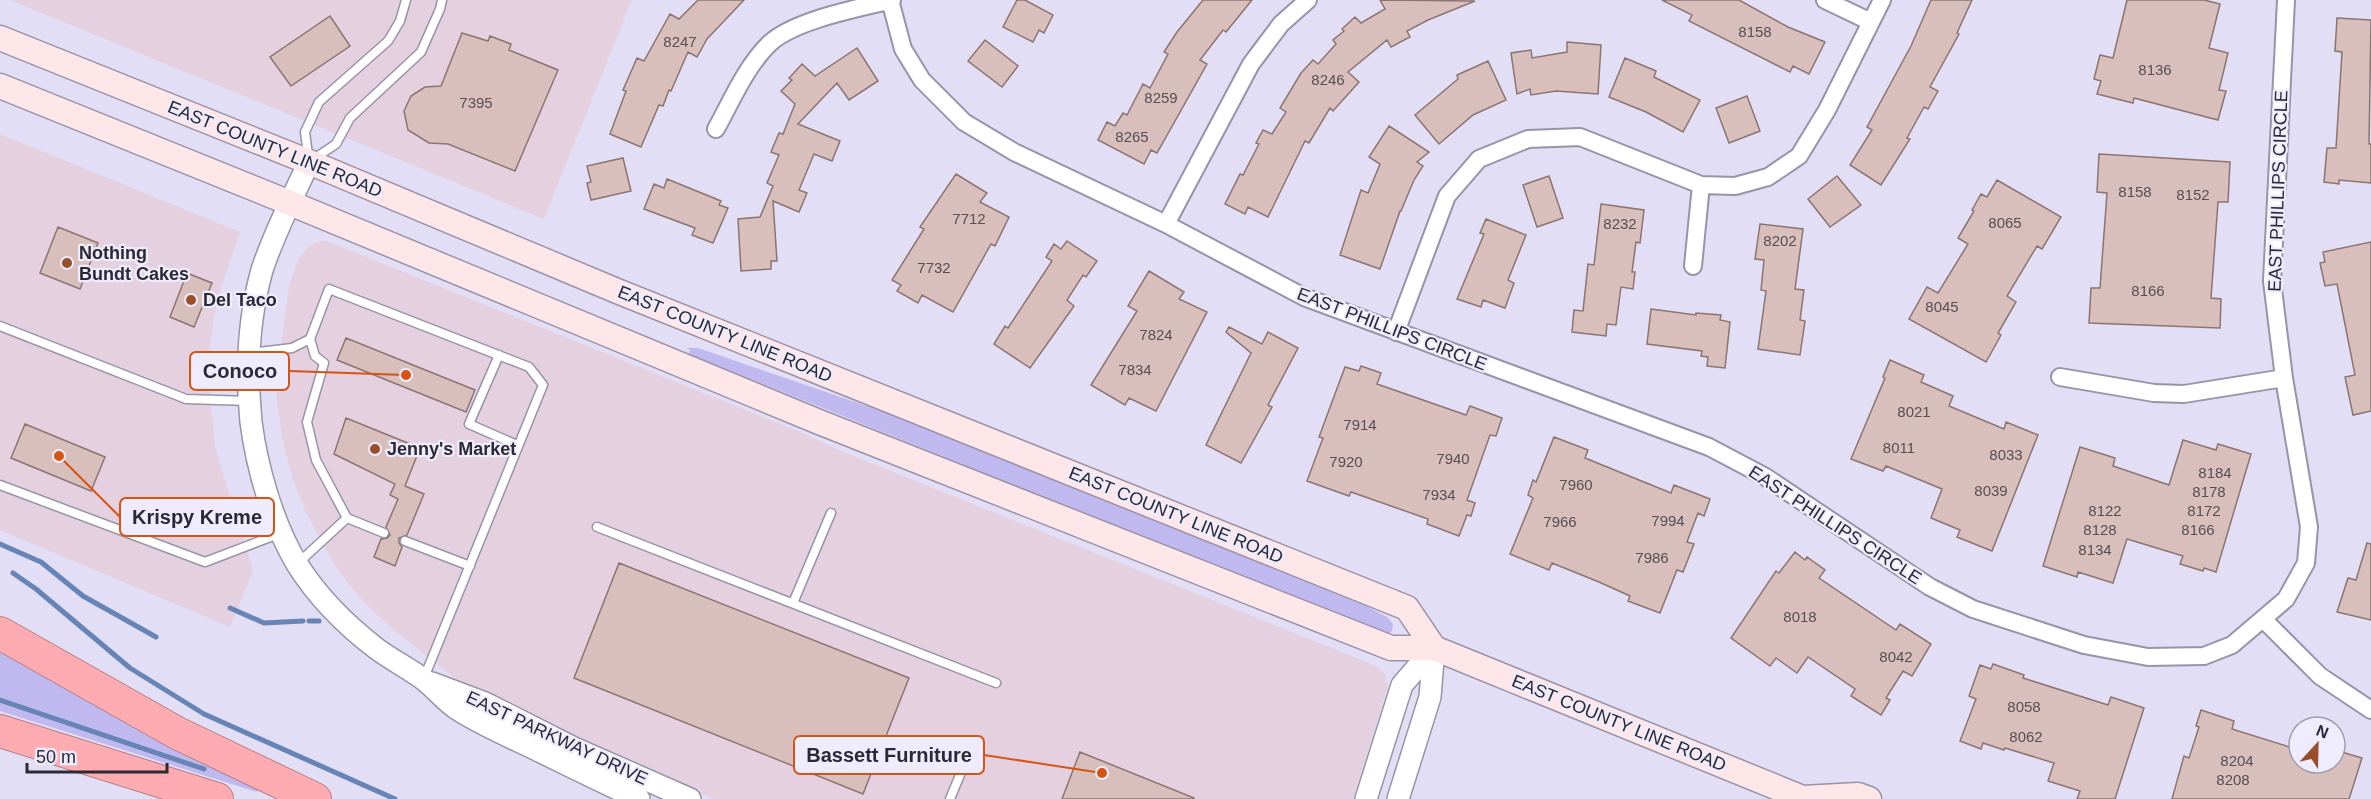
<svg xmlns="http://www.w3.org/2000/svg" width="2371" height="799" viewBox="0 0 2371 799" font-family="Helvetica,sans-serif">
  <rect width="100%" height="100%" fill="#e1def5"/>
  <path fill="#e5d0e0" d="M 10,0 L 632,0 L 544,219 Z
    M 0,134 L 240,232 L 217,300 L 207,362 L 215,447 L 253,570 L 230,627 L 0,530 Z
    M 320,241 L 327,241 L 800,432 L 841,451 L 1374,665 L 1384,673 L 1388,686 L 1353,799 L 714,799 L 610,754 L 456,679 L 395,631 L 367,605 L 347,582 L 333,562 L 305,511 L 292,477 L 283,442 L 277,403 L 277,376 L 289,286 L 299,258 L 309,246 Z"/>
  <path fill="#c0b9f0" d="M 686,348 L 698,348 L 910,421 L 1364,605 L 1387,617 L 1393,624 L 1392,631 L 1387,635 L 689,354 L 690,350 Z
    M 0,648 L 258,788 L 257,792 L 0,711 Z"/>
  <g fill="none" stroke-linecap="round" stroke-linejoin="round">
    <path stroke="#6684b5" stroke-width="5" d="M 0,544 L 41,562 L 83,596 L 156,637
      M 13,573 L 36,589 L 130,668 L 204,714 L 395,799
      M 230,608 L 264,623 L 303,621
      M 309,621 L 319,621
      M 0,700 L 204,769"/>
  </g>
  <path fill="#d9bfbc" stroke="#8c7471" stroke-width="1.5" d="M 698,0 L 744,0 L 707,39 L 697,57 L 688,52 L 671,91 L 669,90 L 663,106 L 659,105 L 641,147 L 610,134 L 626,91 L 623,90 L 637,58 L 644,61 L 670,14 L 679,19 Z
    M 1017,0 L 1025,0 L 1053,15 L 1044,33 L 1039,30 L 1033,42 L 1003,27 Z
    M 1203,0 L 1252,0 L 1226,32 L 1223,30 L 1200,60 L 1207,64 L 1157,153 L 1151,150 L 1144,164 L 1098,140 L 1107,122 L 1115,126 L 1123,113 L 1127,115 L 1143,84 L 1150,88 L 1168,54 L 1164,52 L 1177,32 Z
    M 1380,0 L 1475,1 L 1428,20 L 1407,31 L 1410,37 L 1391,47 L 1387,40 L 1348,72 L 1359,82 L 1333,111 L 1330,108 L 1309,143 L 1305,141 L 1268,217 L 1248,207 L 1245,214 L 1225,204 L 1240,174 L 1243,175 L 1259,144 L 1256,143 L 1263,130 L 1272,134 L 1286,112 L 1280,108 L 1301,73 L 1313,60 L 1318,64 L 1336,44 L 1333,40 L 1344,31 L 1342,29 L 1355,17 L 1361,23 L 1385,9 Z
    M 1662,0 L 1739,0 L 1788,27 L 1825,42 L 1809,74 L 1793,66 L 1790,72 L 1689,21 L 1692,15 Z
    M 1931,0 L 1972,0 L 1957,33 L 1959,34 L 1930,87 L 1938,91 L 1928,109 L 1924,107 L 1907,138 L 1910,139 L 1881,185 L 1850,165 L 1872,130 L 1867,127 L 1911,46 Z
    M 2127,0 L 2204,0 L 2220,4 L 2209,48 L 2228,53 L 2219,90 L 2226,91 L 2218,120 L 2134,98 L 2133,103 L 2097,94 L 2101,81 L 2094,79 L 2100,55 L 2113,58 Z
    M 330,16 L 350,46 L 291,86 L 270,57 Z
    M 2337,18 L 2371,20 L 2369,144 L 2371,144 L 2371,183 L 2339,180 L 2339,184 L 2324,182 L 2327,148 L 2336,148 L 2342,52 L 2335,51 Z
    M 462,33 L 488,41 L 490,36 L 511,44 L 509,50 L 558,70 L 515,171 L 448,144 L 429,143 L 408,130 L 404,111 L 411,96 L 425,87 L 441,86 Z
    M 985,40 L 1018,66 L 1002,87 L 968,61 Z
    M 1567,42 L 1601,45 L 1598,94 L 1556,91 L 1531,95 L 1530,89 L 1517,94 L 1511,53 L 1531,50 L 1532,58 L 1567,52 Z
    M 857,48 L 878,81 L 849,100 L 837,83 L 798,124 L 840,141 L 832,161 L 814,154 L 799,190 L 807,193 L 799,212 L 773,201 L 777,261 L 771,261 L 771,269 L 741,271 L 738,219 L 760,217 L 773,186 L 767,183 L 779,155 L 771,152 L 779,133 L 783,134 L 795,104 L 781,91 L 792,80 L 789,78 L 802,64 L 815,76 Z
    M 1625,58 L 1656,71 L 1654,77 L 1700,100 L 1683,132 L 1646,112 L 1609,97 Z
    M 1488,61 L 1506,100 L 1473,115 L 1439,144 L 1415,115 L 1458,79 L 1457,75 Z
    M 1747,96 L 1760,131 L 1729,143 L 1716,108 Z
    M 1389,126 L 1429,152 L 1417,162 L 1423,166 L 1414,180 L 1401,211 L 1400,211 L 1380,269 L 1340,255 L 1361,190 L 1368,193 L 1380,164 L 1369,157 Z
    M 2099,154 L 2230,162 L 2228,202 L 2218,202 L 2211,298 L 2221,299 L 2220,328 L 2089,323 L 2091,288 L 2100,288 L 2107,193 L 2097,192 Z
    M 623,158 L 631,191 L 591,200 L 587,183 L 591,182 L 587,166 Z
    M 956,174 L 987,193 L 980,202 L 1009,217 L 995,246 L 991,244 L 953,312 L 922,295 L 918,303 L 897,291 L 901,285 L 892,280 L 924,229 L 920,227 Z
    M 1549,176 L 1563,218 L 1537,227 L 1523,185 Z
    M 1837,176 L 1861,205 L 1830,227 L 1808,199 Z
    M 667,179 L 721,201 L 719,205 L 728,208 L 713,243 L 692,235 L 695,228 L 644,209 L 654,184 L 664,188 Z
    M 1997,180 L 2061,217 L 2042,249 L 2037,246 L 2007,296 L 2016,302 L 1998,333 L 2001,335 L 1986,362 L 1909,319 L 1927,287 L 1938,293 L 1968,244 L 1958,238 L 1974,211 L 1972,210 L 1981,194 L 1987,197 Z
    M 1601,204 L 1644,210 L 1640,243 L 1636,242 L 1632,272 L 1635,272 L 1633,289 L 1621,287 L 1616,325 L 1607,324 L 1606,336 L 1572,332 L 1574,310 L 1583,311 L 1588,264 L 1594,265 Z
    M 1486,219 L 1526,235 L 1508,280 L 1514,283 L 1505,308 L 1483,300 L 1481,307 L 1457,299 L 1484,234 L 1480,233 Z
    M 1760,224 L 1803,229 L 1795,289 L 1804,290 L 1800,320 L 1805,321 L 1800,355 L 1758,349 L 1766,291 L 1761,290 L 1764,260 L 1755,259 Z
    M 58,227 L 98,243 L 80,289 L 40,273 Z
    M 1067,241 L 1097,261 L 1086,277 L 1083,275 L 1067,300 L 1074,306 L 1030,368 L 994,344 L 1005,326 L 1008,328 L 1052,261 L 1046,257 L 1054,244 L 1061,249 Z
    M 2371,242 L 2371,411 L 2353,415 L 2345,377 L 2355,375 L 2337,284 L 2325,286 L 2320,263 L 2325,262 L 2323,252 Z
    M 1149,271 L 1184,292 L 1179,299 L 1207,312 L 1156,411 L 1129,398 L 1125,405 L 1091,385 L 1137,311 L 1128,306 Z
    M 187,273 L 212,283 L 194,327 L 170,317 Z
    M 1651,309 L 1696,315 L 1696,313 L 1721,315 L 1720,320 L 1730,322 L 1725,368 L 1707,366 L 1708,357 L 1701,356 L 1702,351 L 1647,344 Z
    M 1229,327 L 1262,344 L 1268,332 L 1298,348 L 1268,405 L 1272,407 L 1241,463 L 1206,445 L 1251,353 L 1226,332 Z
    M 346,338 L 475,390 L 466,412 L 337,360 Z
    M 1890,360 L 1924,375 L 1921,382 L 1953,396 L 1949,406 L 2004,429 L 2006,422 L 2038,435 L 1992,551 L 1957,537 L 1960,530 L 1931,518 L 1942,489 L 1886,466 L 1883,471 L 1851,459 L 1885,378 L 1883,377 Z
    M 1361,366 L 1381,373 L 1377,384 L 1466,415 L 1470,406 L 1502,418 L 1496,436 L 1490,435 L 1467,500 L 1475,503 L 1471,516 L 1467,515 L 1459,536 L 1427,524 L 1428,519 L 1351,492 L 1349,496 L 1307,481 L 1323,438 L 1319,437 L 1345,367 L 1359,371 Z
    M 346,418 L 420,448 L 405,486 L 424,494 L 407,535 L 399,538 L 399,543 L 402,547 L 395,566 L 374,557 L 381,539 L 387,538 L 390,535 L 386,527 L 398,499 L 390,495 L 395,484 L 334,454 Z
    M 25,424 L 105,457 L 91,491 L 11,458 Z
    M 1554,437 L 1588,450 L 1585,458 L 1671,493 L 1674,485 L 1710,499 L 1704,516 L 1698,513 L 1687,542 L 1694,544 L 1683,572 L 1677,570 L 1660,613 L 1628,601 L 1630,596 L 1599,582 L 1552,563 L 1549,570 L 1510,554 L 1533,498 L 1528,495 L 1533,480 L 1536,482 Z
    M 2183,440 L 2216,450 L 2218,444 L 2251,454 L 2216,572 L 2204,568 L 2203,571 L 2180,564 L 2183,556 L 2127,539 L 2113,583 L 2078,572 L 2077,577 L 2043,566 L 2080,447 L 2115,458 L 2113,466 L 2169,485 Z
    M 2367,543 L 2371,544 L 2371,620 L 2337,612 L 2348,578 L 2356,580 Z
    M 1795,552 L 1805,560 L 1807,557 L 1825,570 L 1819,578 L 1896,630 L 1900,624 L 1931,644 L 1912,676 L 1903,671 L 1886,698 L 1890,700 L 1881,715 L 1851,696 L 1855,689 L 1808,657 L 1797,673 L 1776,658 L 1770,666 L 1731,638 L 1776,571 L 1779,573 Z
    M 619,563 L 909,678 L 863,794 L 574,678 Z
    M 1993,664 L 2024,675 L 2023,678 L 2108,705 L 2111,697 L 2144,708 L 2115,799 L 2077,799 L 2080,791 L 2048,781 L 2054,763 L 2005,748 L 2004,750 L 1983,743 L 1981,749 L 1960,741 L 1976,699 L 1969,696 L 1980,665 L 1991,669 Z
    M 2201,710 L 2234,721 L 2232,729 L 2299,750 L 2299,763 L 2335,763 L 2338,751 L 2362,758 L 2349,799 L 2172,799 L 2184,756 L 2189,758 L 2199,727 L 2196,726 Z
    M 1080,752 L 1194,798 L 1194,799 L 1062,799 Z"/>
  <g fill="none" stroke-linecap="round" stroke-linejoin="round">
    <g stroke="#9794a9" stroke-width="11">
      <path id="service" d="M 406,0 L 400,21 L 388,41 L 319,102 L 305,132 L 309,162 L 336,144 L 350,118 L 421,52 L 440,9 L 442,0
        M 0,326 L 186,399 L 249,401
        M 249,353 L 292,348 L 310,339
        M 499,355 L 469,424 L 517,445
        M 0,485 L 205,562 L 281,533
        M 597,527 L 996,683
        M 384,533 L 347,518 L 316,460 L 307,422 L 324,363 L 315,356 L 310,339 L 329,289 L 529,367 L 543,385 L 424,678
        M 405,541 L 470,566
        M 297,564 L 347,518
        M 793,603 L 831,513
        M 950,799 L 969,753"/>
    </g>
    <g stroke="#9794a9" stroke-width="20">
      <path id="minor" d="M 890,0 L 903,49 L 922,80 L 964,122 L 1014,152 L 1166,224 L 1304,297 L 1709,447 L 1764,476 L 1930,587 L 1973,609 L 2084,645 L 2148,657 L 2204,656 L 2232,645 L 2286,599 L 2306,563 L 2309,527 L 2284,378 L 2272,281 L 2286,0
        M 1825,0 L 1871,22
        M 716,129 C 732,100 746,66 770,43 C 795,20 859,8 892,0
        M 1166,224 L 1251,64 L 1281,24 L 1308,0
        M 1693,266 L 1701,185
        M 1396,332 L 1447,196 L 1479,159 L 1528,139 L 1580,137 L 1701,185 L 1735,186 L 1768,177 L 1799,156 L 1827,110 L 1882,0
        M 2060,377 L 2154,393 L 2184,394 L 2284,378
        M 2264,620 L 2320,676 L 2371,710"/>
    </g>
    <g stroke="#9794a9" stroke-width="24">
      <path id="tertiary" d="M 309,162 C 293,197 274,233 262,270 C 248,320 246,371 251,422 C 257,468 273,524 297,564 C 317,596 347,626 377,649 C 392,660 408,668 423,679 C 435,688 444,700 457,709 C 480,724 508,736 533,748 C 568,765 604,783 639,799
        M 432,683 L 485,703 L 574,748 L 690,799
        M 1366,799 L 1402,685 L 1434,648
        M 1398,799 L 1430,697 L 1434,648"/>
    </g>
    <g stroke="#9794a9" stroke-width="27">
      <path id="secondary" d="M 0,38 L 309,162 L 617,291 L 1407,608 L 1434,648
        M 0,86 L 290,203 L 819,422 L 1391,648 L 1434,648 L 1805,799
        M 1803,798 L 1858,795 L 1869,799"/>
    </g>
    <g stroke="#b47e85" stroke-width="34">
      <path id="motorway" d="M 0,633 L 177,733 L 315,799
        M 0,731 L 217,799"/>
    </g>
    <use href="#service" stroke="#fff" stroke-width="8"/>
    <use href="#minor" stroke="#fff" stroke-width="16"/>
    <use href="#tertiary" stroke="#fff" stroke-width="21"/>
    <use href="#secondary" stroke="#ffe6e8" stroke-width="24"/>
    <use href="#motorway" stroke="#feacb1" stroke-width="32"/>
  </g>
  <g fill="#97502a" stroke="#eeecfe" stroke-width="2">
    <circle cx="67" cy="263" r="6"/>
    <circle cx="191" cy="300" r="6"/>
    <circle cx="375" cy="449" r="6"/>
  </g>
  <g text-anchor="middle" stroke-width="4.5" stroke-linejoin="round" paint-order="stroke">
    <g font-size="15" fill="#564f54">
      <text x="1755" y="37">8158</text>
      <text x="680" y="47">8247</text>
      <text x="2155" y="75">8136</text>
      <text x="1328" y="85">8246</text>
      <text x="1161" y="103">8259</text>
      <text x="476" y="108">7395</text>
      <text x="1132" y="142">8265</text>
      <text x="2135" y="197">8158</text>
      <text x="2193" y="200">8152</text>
      <text x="969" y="224">7712</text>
      <text x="2005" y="228">8065</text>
      <text x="1620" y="229">8232</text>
      <text x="1780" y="246">8202</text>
      <text x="934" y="273">7732</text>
      <text x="2148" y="296">8166</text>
      <text x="1942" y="312">8045</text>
      <text x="1156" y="340">7824</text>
      <text x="1135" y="375">7834</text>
      <text x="1914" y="417">8021</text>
      <text x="1360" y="430">7914</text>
      <text x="1899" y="453">8011</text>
      <text x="2006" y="460">8033</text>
      <text x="1453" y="464">7940</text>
      <text x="1346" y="467">7920</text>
      <text x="2215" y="478">8184</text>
      <text x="1576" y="490">7960</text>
      <text x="1991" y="496">8039</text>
      <text x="2209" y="497">8178</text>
      <text x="1439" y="500">7934</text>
      <text x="2105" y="516">8122</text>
      <text x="2204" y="516">8172</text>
      <text x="1668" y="526">7994</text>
      <text x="1560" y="527">7966</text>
      <text x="2100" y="535">8128</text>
      <text x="2198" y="535">8166</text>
      <text x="2095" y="555">8134</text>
      <text x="1652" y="563">7986</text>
      <text x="1800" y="622">8018</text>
      <text x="1896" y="662">8042</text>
      <text x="2024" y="712">8058</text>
      <text x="2026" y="742">8062</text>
      <text x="2237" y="766">8204</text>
      <text x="2233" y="785">8208</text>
    </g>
    <g font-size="18" fill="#2b2a32" stroke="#eeecfe">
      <text transform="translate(275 149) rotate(22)" y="6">EAST COUNTY LINE ROAD</text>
      <text transform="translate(2278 191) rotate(-88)" y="6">EAST PHILLIPS CIRCLE</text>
      <text transform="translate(1392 329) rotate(21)" y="6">EAST PHILLIPS CIRCLE</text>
      <text transform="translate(725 334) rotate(22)" y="6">EAST COUNTY LINE ROAD</text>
      <text transform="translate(1176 515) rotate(22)" y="6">EAST COUNTY LINE ROAD</text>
      <text transform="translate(1835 525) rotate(33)" y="6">EAST PHILLIPS CIRCLE</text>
      <text transform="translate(1619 723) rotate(22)" y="6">EAST COUNTY LINE ROAD</text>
      <text transform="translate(557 738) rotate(25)" y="6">EAST PARKWAY DRIVE</text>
    </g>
    <g font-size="18" font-weight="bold" fill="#2b2a32" stroke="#eeecfe" text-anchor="start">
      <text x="79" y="259">Nothing<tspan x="79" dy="21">Bundt Cakes</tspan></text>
      <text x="203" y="306">Del Taco</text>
      <text x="387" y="455">Jenny's Market</text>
    </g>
  </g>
  <path fill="none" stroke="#d55410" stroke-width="2" d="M406 375L289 371M59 456L120 517M1102 773L984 755"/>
  <g fill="#d55410" stroke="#eeecfe" stroke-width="2">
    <circle cx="406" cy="375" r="6"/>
    <circle cx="59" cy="456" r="6"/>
    <circle cx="1102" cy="773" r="6"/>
  </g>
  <g fill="#eeecfe" stroke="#d55410" stroke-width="2">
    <rect x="190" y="352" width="99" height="38" rx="6"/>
    <rect x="120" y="498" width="154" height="38" rx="6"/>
    <rect x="794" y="736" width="190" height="38" rx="6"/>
  </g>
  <g font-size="20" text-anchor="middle" font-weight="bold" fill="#2b2a32">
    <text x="240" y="378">Conoco</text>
    <text x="197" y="524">Krispy Kreme</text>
    <text x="889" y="762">Bassett Furniture</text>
  </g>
  <g transform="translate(2317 745) rotate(22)"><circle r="28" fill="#eeecfe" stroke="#a09eac" stroke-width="1.5"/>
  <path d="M0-4.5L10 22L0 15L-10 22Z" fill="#97502a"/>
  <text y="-9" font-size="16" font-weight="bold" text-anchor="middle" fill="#2b2a32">N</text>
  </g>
  <path d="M27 763v9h140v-9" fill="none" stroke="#2b2a32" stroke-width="3"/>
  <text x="36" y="763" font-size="18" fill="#2b2a32" stroke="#eeecfe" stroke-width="4.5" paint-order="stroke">50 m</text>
</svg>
